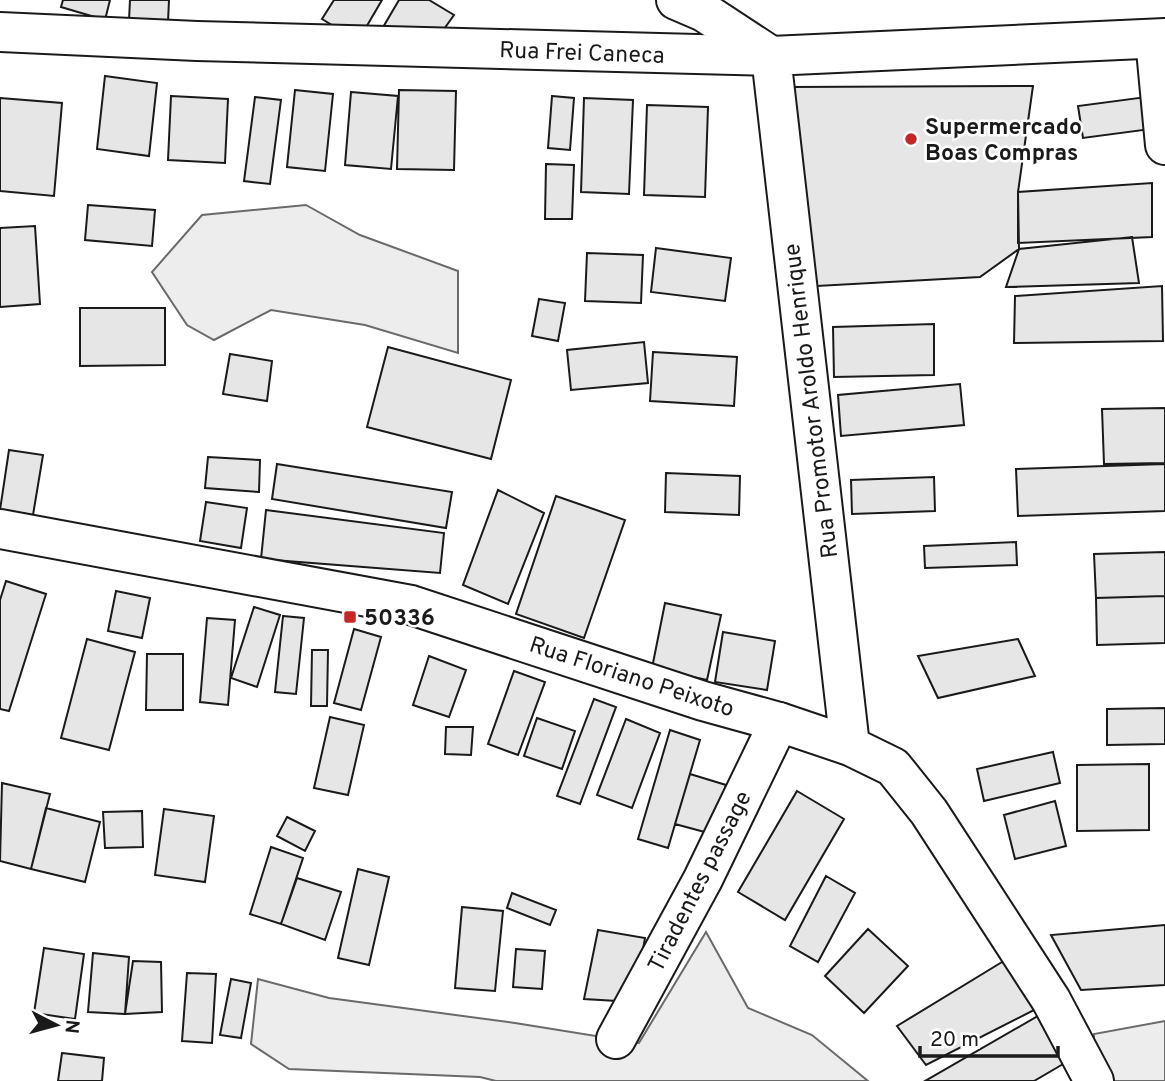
<svg xmlns="http://www.w3.org/2000/svg" width="1165" height="1081" viewBox="0 0 1165 1081" font-family="Overpass,sans-serif">
  <rect width="100%" height="100%" fill="#fff"/>
  <path fill="#ededed" stroke="#6a6a6a" stroke-width="2" d="M 306,205 L 360,235 L 458,271 L 458,353 L 365,325 L 271,310 L 214,340 L 187,325 L 152,272 L 202,215 Z
    M 706,932 L 748,1008 L 812,1035 L 868,1081 L 496,1081 L 480,1077 L 289,1069 L 251,1044 L 258,979 L 329,998 L 515,1023 L 639,1043 Z
    M 1165,1021 L 1165,1081 L 1100,1081 L 1093,1063 L 1094,1034 Z"/>
  <path fill="#e6e6e6" stroke="#1a1a1a" stroke-width="2" d="M 63,0 L 110,0 L 105,20 L 61,7 Z
    M 130,0 L 169,0 L 168,22 L 129,20 Z
    M 334,0 L 382,0 L 358,41 L 322,19 Z
    M 399,0 L 429,0 L 454,15 L 439,36 L 382,29 Z
    M 105,76 L 157,83 L 149,156 L 97,149 Z
    M 1033,86 L 1018,192 L 1019,249 L 980,277 L 817,286 L 790,87 Z
    M 295,90 L 333,94 L 325,171 L 287,167 Z
    M 399,90 L 456,91 L 454,170 L 397,169 Z
    M 351,92 L 398,96 L 391,169 L 345,165 Z
    M 171,96 L 228,99 L 225,163 L 168,160 Z
    M 552,96 L 574,98 L 570,150 L 548,148 Z
    M 255,97 L 281,100 L 270,184 L 244,181 Z
    M 1146,97 L 1151,129 L 1083,138 L 1078,106 Z
    M 0,98 L 62,103 L 54,196 L 0,191 Z
    M 584,98 L 633,100 L 629,194 L 581,192 Z
    M 647,105 L 708,107 L 705,197 L 644,195 Z
    M 546,164 L 574,165 L 572,219 L 545,219 Z
    M 1152,183 L 1152,237 L 1018,243 L 1018,192 Z
    M 88,205 L 155,210 L 152,246 L 85,240 Z
    M 35,226 L 40,304 L 0,307 L 0,228 Z
    M 1132,237 L 1139,283 L 1006,287 L 1019,249 Z
    M 656,248 L 731,258 L 725,301 L 651,292 Z
    M 587,253 L 643,255 L 641,303 L 585,301 Z
    M 1162,286 L 1163,341 L 1014,343 L 1015,296 Z
    M 539,299 L 565,303 L 558,341 L 532,336 Z
    M 80,308 L 165,308 L 165,365 L 80,366 Z
    M 934,324 L 934,375 L 834,377 L 833,327 Z
    M 644,342 L 648,383 L 571,390 L 567,350 Z
    M 388,347 L 511,380 L 491,459 L 367,427 Z
    M 653,352 L 737,357 L 734,406 L 650,401 Z
    M 230,354 L 272,361 L 267,401 L 223,394 Z
    M 960,384 L 964,425 L 841,436 L 838,395 Z
    M 1165,408 L 1165,463 L 1104,464 L 1102,409 Z
    M 9,450 L 43,455 L 33,515 L 0,510 Z
    M 208,457 L 260,460 L 259,492 L 205,488 Z
    M 277,464 L 452,492 L 446,528 L 272,499 Z
    M 1165,464 L 1165,511 L 1018,516 L 1016,469 Z
    M 666,473 L 740,476 L 739,515 L 665,512 Z
    M 934,477 L 935,511 L 852,514 L 851,480 Z
    M 498,490 L 544,513 L 508,604 L 463,585 Z
    M 556,496 L 625,520 L 584,638 L 516,614 Z
    M 206,502 L 247,508 L 241,548 L 200,541 Z
    M 266,510 L 444,533 L 440,573 L 261,559 Z
    M 1016,542 L 1017,565 L 925,568 L 924,546 Z
    M 1165,552 L 1165,596 L 1096,598 L 1094,554 Z
    M 6,581 L 46,594 L 9,711 L 0,709 L 0,600 Z
    M 116,591 L 150,598 L 142,638 L 108,631 Z
    M 1165,596 L 1165,643 L 1097,645 L 1096,598 Z
    M 665,603 L 721,615 L 707,680 L 652,668 Z
    M 254,607 L 280,615 L 257,687 L 231,678 Z
    M 283,616 L 304,618 L 296,694 L 275,692 Z
    M 207,618 L 235,620 L 228,705 L 200,702 Z
    M 354,629 L 381,637 L 361,710 L 334,703 Z
    M 723,632 L 775,641 L 767,690 L 715,682 Z
    M 87,639 L 135,652 L 109,750 L 61,738 Z
    M 1018,639 L 1035,676 L 938,698 L 918,656 Z
    M 312,650 L 328,650 L 327,706 L 311,706 Z
    M 147,654 L 183,654 L 183,710 L 146,710 Z
    M 429,656 L 466,670 L 449,717 L 413,705 Z
    M 514,671 L 545,682 L 518,755 L 488,744 Z
    M 594,699 L 616,707 L 580,804 L 557,796 Z
    M 1165,708 L 1165,744 L 1107,745 L 1107,709 Z
    M 330,717 L 364,725 L 348,795 L 314,788 Z
    M 537,718 L 575,731 L 562,769 L 524,756 Z
    M 626,719 L 660,733 L 632,808 L 597,795 Z
    M 446,727 L 473,727 L 471,755 L 445,754 Z
    M 670,730 L 700,740 L 668,848 L 638,839 Z
    M 1053,752 L 1060,783 L 984,801 L 977,769 Z
    M 1149,764 L 1149,830 L 1077,831 L 1077,765 Z
    M 690,774 L 726,785 L 712,834 L 675,824 Z
    M 2,783 L 50,794 L 31,869 L 0,861 Z
    M 797,791 L 844,819 L 785,920 L 738,892 Z
    M 1055,801 L 1066,846 L 1015,859 L 1004,815 Z
    M 46,808 L 100,822 L 85,882 L 31,869 Z
    M 164,809 L 214,816 L 205,882 L 155,875 Z
    M 142,811 L 143,847 L 105,848 L 103,812 Z
    M 287,817 L 315,831 L 305,851 L 277,836 Z
    M 271,847 L 303,858 L 281,924 L 250,914 Z
    M 358,869 L 389,877 L 369,965 L 338,958 Z
    M 826,876 L 855,893 L 818,962 L 790,946 Z
    M 297,878 L 341,892 L 325,940 L 281,924 Z
    M 512,893 L 556,910 L 550,925 L 507,908 Z
    M 462,907 L 503,911 L 495,991 L 455,988 Z
    M 1165,925 L 1165,985 L 1081,990 L 1051,935 Z
    M 868,929 L 908,966 L 864,1013 L 825,976 Z
    M 598,930 L 645,938 L 634,1002 L 584,999 Z
    M 44,948 L 84,954 L 75,1019 L 34,1013 Z
    M 516,949 L 545,951 L 542,989 L 513,987 Z
    M 93,953 L 129,957 L 125,1014 L 88,1012 Z
    M 1007,959 L 1042,1006 L 926,1065 L 897,1026 Z
    M 133,961 L 161,962 L 162,1012 L 125,1014 Z
    M 187,973 L 216,974 L 212,1043 L 182,1041 Z
    M 231,979 L 251,983 L 241,1038 L 220,1035 Z
    M 1043,1013 L 1070,1060 L 1034,1081 L 925,1081 Z
    M 62,1053 L 104,1058 L 102,1081 L 58,1081 Z"/>
  <g fill="none" stroke-linecap="round" stroke-linejoin="round">
    <g stroke="#1a1a1a" stroke-width="42">
      <path id="street" d="M 676,0 L 704,12 L 771,56
        M 1155,39 L 1165,145
        M 616,1039 L 703,879 L 779,722"/>
    </g>
    <g stroke="#1a1a1a" stroke-width="42">
      <path id="secondary" d="M 0,32 L 197,41 L 771,56 L 1165,38
        M 771,56 L 850,746
        M 0,529 L 411,605 L 703,701 L 779,722 L 850,746 L 893,767 L 929,812 L 1051,1000 L 1094,1081"/>
    </g>
    <use href="#street" stroke="#fff" stroke-width="38"/>
    <use href="#secondary" stroke="#fff" stroke-width="38"/>
  </g>
  <g fill="#c62828" stroke="#fff" stroke-width="2.5">
    <circle cx="911" cy="139" r="7"/>
    <rect x="343" y="610" width="14" height="14" rx="3.5"/>
  </g>
  <g text-anchor="middle" stroke-width="5" stroke-linejoin="round" paint-order="stroke">
    <g font-size="23" fill="#1a1a1a" stroke="#fff">
      <text transform="translate(582 52) rotate(2)" y="8">Rua Frei Caneca</text>
      <text transform="translate(810 401) rotate(-97)" y="8">Rua Promotor Aroldo Henrique</text>
      <text transform="translate(632 676) rotate(18)" y="8">Rua Floriano Peixoto</text>
      <text transform="translate(699 881) rotate(-63)" y="8">Tiradentes passage</text>
    </g>
    <g font-size="23" font-weight="bold" fill="#1a1a1a" stroke="#fff" text-anchor="start">
      <text x="925" y="134">Supermercado<tspan x="925" dy="26">Boas Compras</tspan></text>
      <text x="364" y="625">50336</text>
    </g>
  </g>
  <g transform="translate(56 1025) rotate(96)" stroke="#ffffff" stroke-width="5" paint-order="stroke">
  <path d="M0-5L12 26L0 18L-12 26Z" fill="#1a1a1a"/>
  <text y="-10" font-size="19" font-weight="bold" text-anchor="middle" fill="#1a1a1a">N</text>
  </g>
  <path d="M920 1046v10h138v-10" fill="none" stroke="#1a1a1a" stroke-width="3.5"/>
  <text x="930" y="1046" font-size="21" fill="#1a1a1a" stroke="#ffffff" stroke-width="5" paint-order="stroke">20 m</text>
</svg>
